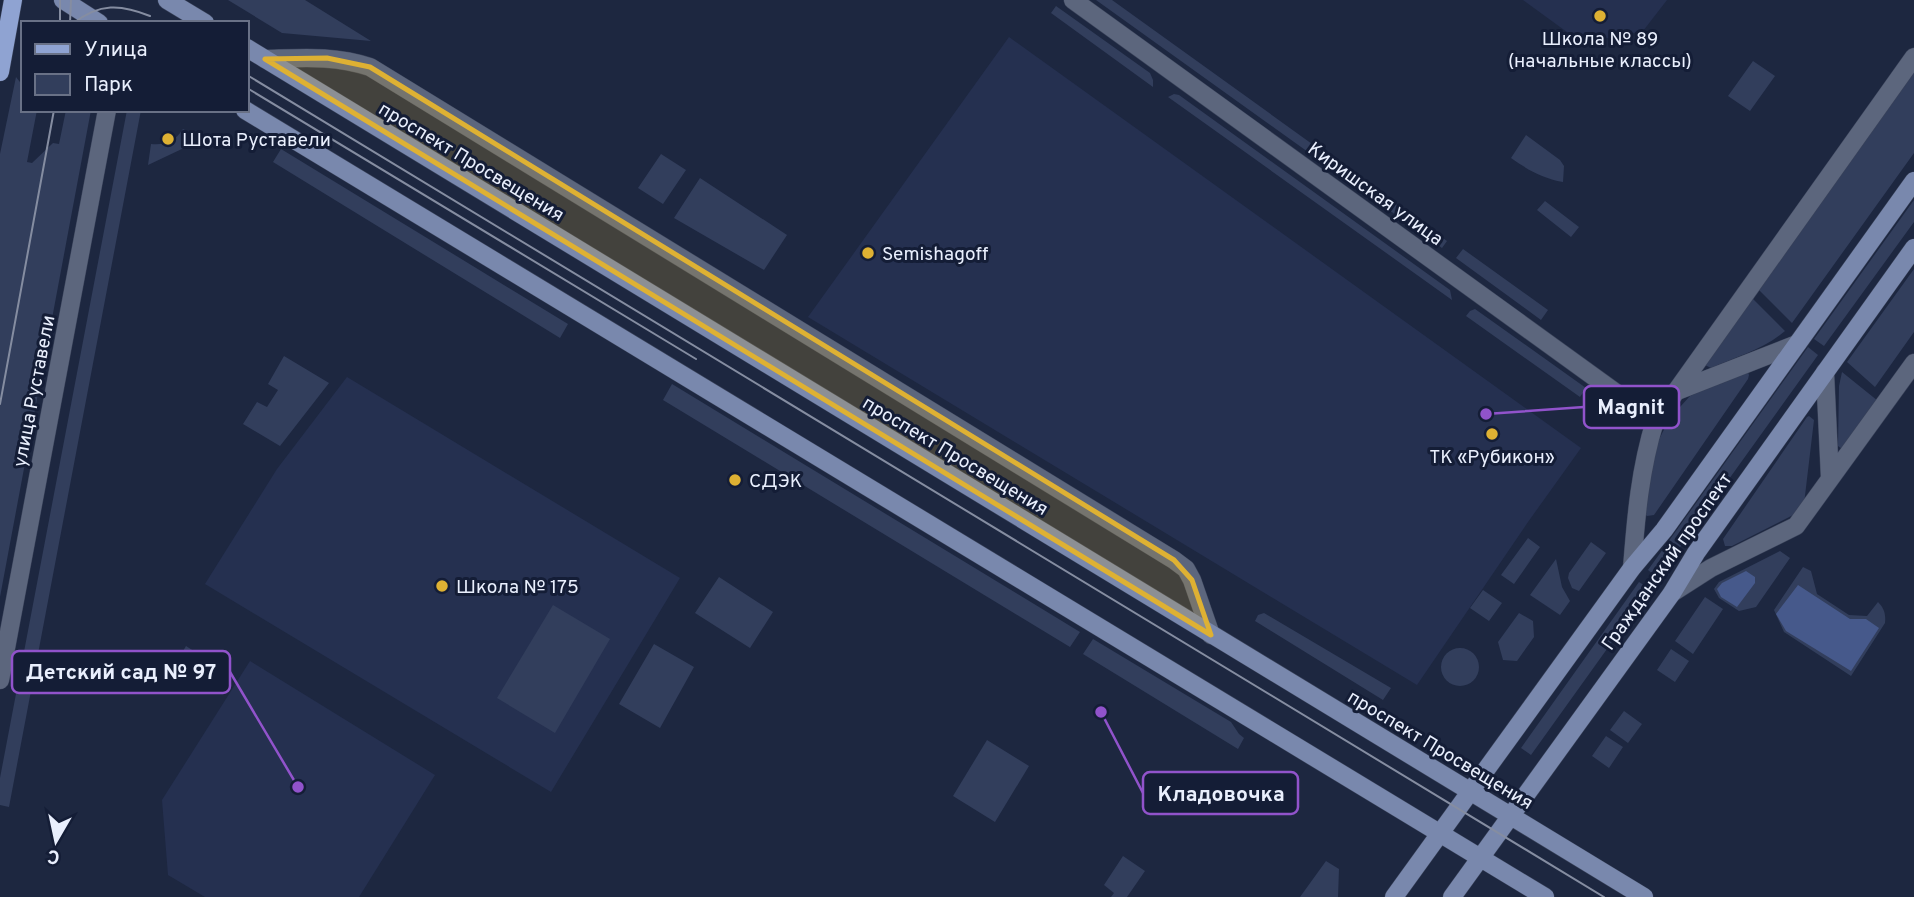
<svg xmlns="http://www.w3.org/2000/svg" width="1914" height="897" viewBox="0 0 1914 897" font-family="Overpass,sans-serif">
  <rect width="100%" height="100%" fill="#1d2740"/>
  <path fill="#253050" d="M 1523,0 L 1667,0 L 1643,31 L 1582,43 Z
    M 1009,37 L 1581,448 L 1528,522 L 1417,685 L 808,317 Z
    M 347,377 L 680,578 L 551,792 L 205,584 L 277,469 Z
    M 250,661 L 435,775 L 359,897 L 205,897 L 168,875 L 162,800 Z"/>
  <path fill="#323e5c" d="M 228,0 L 305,0 L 371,41 L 282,33 Z
    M 1096,0 L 1112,0 L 1447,241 L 1442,248 Z
    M 1056,6 L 1150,73 L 1153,80 L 1153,87 L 1051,13 Z
    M 1753,61 L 1775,76 L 1750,111 L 1728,96 Z
    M 1914,71 L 1914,153 L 1792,323 L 1758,289 Z
    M 16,77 L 23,86 L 23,110 L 37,110 L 27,162 L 32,163 L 53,143 L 59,144 L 66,110 L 91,110 L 0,597 L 0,154 Z
    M 1174,94 L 1179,95 L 1450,290 L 1452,300 L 1168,97 Z
    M 127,110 L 141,110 L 9,807 L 0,805 L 0,778 Z
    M 183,129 L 203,139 L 148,165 L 151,144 C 167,145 174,142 183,129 Z
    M 1526,135 L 1560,160 L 1564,166 L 1563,182 C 1542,178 1528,170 1511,158 Z
    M 281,149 L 568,324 L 560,338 L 273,162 Z
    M 661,154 L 686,170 L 663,204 L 638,188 Z
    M 700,178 L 787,235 L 764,270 L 674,218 Z
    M 1914,200 L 1914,222 L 1824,346 L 1814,339 Z
    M 1545,201 L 1579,227 L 1571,237 L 1537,210 Z
    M 1463,249 L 1548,310 L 1541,320 L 1456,258 Z
    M 1914,269 L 1914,332 L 1875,387 L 1847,362 Z
    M 1751,297 L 1785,331 C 1764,349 1736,357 1711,368 L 1705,365 Z
    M 1475,309 L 1586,388 L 1580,397 L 1466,316 L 1470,311 Z
    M 1808,347 L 1818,355 L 1658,578 L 1648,570 Z
    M 284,356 L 329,383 L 280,446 L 243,424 L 257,402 L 267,407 L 278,390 L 268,384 Z
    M 1740,371 L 1748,372 L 1749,375 L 1748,379 L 1654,515 L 1647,516 L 1645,514 L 1654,449 L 1670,418 L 1690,396 Z
    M 1842,372 L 1878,401 L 1842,449 L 1838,446 L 1839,386 Z
    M 672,384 L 1080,632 L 1070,647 L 663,400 Z
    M 1809,416 L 1814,420 L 1804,504 L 1799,512 L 1732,546 L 1725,546 L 1723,539 L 1807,417 Z
    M 1528,538 L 1540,547 L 1514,584 L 1501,575 Z
    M 1591,542 L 1606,553 L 1579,591 L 1572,588 L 1568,578 L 1569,573 Z
    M 1780,551 L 1790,558 L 1756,607 L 1739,611 L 1719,598 L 1714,589 L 1719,582 Z
    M 1556,559 L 1562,587 L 1570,601 L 1560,615 L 1530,595 Z
    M 1803,567 L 1811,571 L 1817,594 L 1849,615 L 1867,616 L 1878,602 C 1884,608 1886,614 1885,623 L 1851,676 L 1784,632 L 1774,610 Z
    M 719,577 L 773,612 L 750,648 L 695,613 Z
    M 1639,582 L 1650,589 L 1531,755 L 1521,748 Z
    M 1483,590 L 1502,603 L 1489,621 L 1470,608 Z
    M 1705,597 L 1723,609 L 1693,654 L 1675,641 Z
    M 553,605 L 610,639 L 555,733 L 497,698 Z
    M 1264,613 L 1391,688 L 1383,700 L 1255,621 L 1258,615 Z
    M 1519,613 L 1533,621 L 1534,637 L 1517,661 L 1503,660 L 1498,642 Z
    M 1093,639 L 1231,722 L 1239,734 L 1244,738 L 1238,749 L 1083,654 Z
    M 654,644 L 694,667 L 660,728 L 619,704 Z
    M 186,646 L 206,659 L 187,690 L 167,678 Z
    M1441 667a19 19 0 1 1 38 0a19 19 0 1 1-38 0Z
    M 1671,649 L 1689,661 L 1675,682 L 1657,670 Z
    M 1624,711 L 1642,724 L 1628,743 L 1610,730 Z
    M 1606,736 L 1623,747 L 1609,768 L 1592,756 Z
    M 987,740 L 1029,766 L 995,822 L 953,796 Z
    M 1123,856 L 1145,871 L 1127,897 L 1111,897 L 1114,893 L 1104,885 Z
    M 1326,861 L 1339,869 L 1338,897 L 1300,897 Z"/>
  <path fill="#46598b" d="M 1746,571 L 1755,577 L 1755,583 L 1737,607 L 1721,597 L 1717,589 L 1722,583 Z
    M 1798,585 L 1850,619 L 1866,619 L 1879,628 L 1851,671 L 1786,631 L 1776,614 Z"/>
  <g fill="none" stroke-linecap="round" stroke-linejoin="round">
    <g stroke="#3a435a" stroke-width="19">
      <path id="minor" d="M 1073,0 L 1655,421
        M 265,59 C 302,58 334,55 370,67 L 1174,560 L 1186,569 L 1192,580 L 1211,635
        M 1825,372 L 1830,479
        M 1677,391 L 1797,344
        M 1632,568 C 1636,517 1640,469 1655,421 L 1914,57
        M 1672,593 L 1711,568 L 1796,526 L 1914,363
        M 0,680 L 107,110"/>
    </g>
    <g stroke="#3a435a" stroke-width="19">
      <path id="secondary" d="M 63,0 L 99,23
        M 167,0 L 205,23
        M 247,48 L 1644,897
        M 245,110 L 1545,897
        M 1394,897 L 1632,568 L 1664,530 L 1914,181
        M 1452,897 L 1672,593 L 1696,553 L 1914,248"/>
    </g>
    <g stroke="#3a435a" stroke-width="19">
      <path id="primary" d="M 0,72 L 13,0"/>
    </g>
    <use href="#minor" stroke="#5c667d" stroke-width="18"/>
    <use href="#secondary" stroke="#7988ad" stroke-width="18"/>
    <use href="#primary" stroke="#8fa3d2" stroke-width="18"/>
    <path stroke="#858da1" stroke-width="2" d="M 60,0 L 60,23
      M 70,23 L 71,0
      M 74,23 C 99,3 121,4 150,16
      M 106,23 L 123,21 L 136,23
      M 247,75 L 1604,897
      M 247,88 L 696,359
      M 0,404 L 54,110"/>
  </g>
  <path fill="#deb133" fill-opacity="0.2" stroke="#deb133" stroke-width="5" stroke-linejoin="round" d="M 327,58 L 370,67 L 1174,560 L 1192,580 L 1211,635 L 265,59 Z"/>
  <g fill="#deb133" stroke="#141d36" stroke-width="2.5">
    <circle cx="1600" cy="16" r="7"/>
    <circle cx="168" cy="139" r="7"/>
    <circle cx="868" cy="253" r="7"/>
    <circle cx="1492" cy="434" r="7"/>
    <circle cx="735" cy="480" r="7"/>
    <circle cx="442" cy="586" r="7"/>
  </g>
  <g text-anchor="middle" stroke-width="6" stroke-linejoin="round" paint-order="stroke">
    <g font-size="19" fill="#e9effd" stroke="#141d36" text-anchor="start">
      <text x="1600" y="45" text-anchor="middle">Школа № 89<tspan x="1600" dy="22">(начальные классы)</tspan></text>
      <text x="182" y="146">Шота Руставели</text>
      <text x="882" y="260">Semishagoff</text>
      <text x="1492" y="463" text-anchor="middle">ТК «Рубикон»</text>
      <text x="749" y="487">СДЭК</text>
      <text x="456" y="593">Школа № 175</text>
    </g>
    <g font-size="19" fill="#e9effd" stroke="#141d36">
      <text transform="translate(472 161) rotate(31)" y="7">проспект Просвещения</text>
      <text transform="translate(1376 193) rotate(36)" y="7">Киришская улица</text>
      <text transform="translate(33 391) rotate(-79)" y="7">улица Руставели</text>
      <text transform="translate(956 455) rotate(31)" y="7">проспект Просвещения</text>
      <text transform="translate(1666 561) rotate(-55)" y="7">Гражданский проспект</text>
      <text transform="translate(1441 749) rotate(31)" y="7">проспект Просвещения</text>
    </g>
  </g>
  <path fill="none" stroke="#9153cb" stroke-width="2.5" d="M1486 414L1584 407M298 787L230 672M1101 712L1143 793"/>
  <g fill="#9153cb" stroke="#141d36" stroke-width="2.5">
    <circle cx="1486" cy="414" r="7"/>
    <circle cx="298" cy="787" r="7"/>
    <circle cx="1101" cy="712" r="7"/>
  </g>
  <g fill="#141d36" stroke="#9153cb" stroke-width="2.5">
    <rect x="1584" y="386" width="95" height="42" rx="7"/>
    <rect x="12" y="651" width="218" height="42" rx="7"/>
    <rect x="1143" y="772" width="155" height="42" rx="7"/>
  </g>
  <g font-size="21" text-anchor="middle" font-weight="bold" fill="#e9effd">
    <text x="1631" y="414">Magnit</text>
    <text x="121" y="679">Детский сад № 97</text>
    <text x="1221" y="801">Кладовочка</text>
  </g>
  <rect x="21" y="21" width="228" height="91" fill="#141d36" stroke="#697186" stroke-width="2"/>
  <rect x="35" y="44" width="35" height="10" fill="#8fa3d2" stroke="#697186" stroke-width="2"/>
  <text x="84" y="56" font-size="21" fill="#e9effd">Улица</text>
  <rect x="35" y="74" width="35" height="21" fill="#323e5c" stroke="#697186" stroke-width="2"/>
  <text x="84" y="91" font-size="21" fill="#e9effd">Парк</text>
  <g transform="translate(56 841) rotate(189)" stroke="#141d36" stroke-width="5" paint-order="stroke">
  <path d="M0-5L12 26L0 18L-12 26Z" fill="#e9effd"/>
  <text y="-10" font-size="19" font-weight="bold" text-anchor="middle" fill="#e9effd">С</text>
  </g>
</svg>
